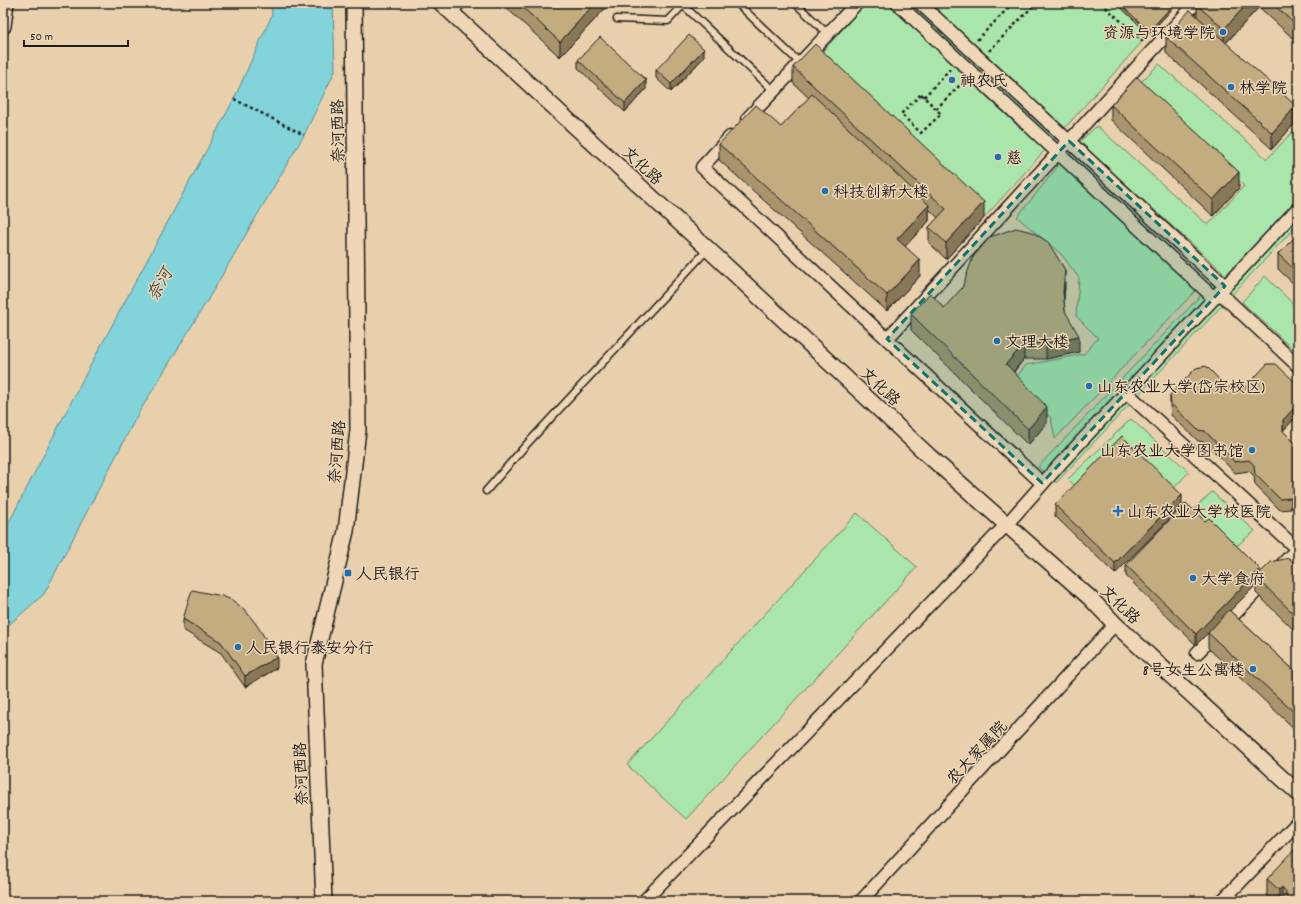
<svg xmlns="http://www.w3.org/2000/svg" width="1301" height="904" viewBox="0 0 1301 904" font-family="Dekko,'LXGW WenKai TC',sans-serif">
  <rect width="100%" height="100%" fill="#e8d0ad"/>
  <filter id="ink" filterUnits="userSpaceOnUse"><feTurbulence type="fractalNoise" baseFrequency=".025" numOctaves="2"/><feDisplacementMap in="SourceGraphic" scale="8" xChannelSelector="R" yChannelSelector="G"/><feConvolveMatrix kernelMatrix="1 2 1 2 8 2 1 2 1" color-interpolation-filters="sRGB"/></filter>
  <g filter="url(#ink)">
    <path fill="#aae6ab" stroke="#638164" d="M 830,3 L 1116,3 L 1149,34 L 984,218 L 815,60 L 849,22 Z
      M 1159,64 L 1267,159 L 1298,126 L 1298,224 L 1056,483 L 1038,467 L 1223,272 L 1079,142 L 1097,126 L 1208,225 L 1244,186 L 1137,86 Z
      M 1060,164 L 1197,289 L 1055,439 L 1051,418 L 1014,380 L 1026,365 L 1084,354 L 1098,338 L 1076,316 L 1079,278 L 1061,254 L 1017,217 Z
      M 1265,276 L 1298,309 L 1298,354 L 1242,302 Z
      M 1131,419 L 1189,472 L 1172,490 L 1077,488 L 1068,479 Z
      M 1212,492 L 1255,531 L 1234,548 L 1190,513 Z
      M 857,513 L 917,567 L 686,819 L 627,765 Z"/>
    <path fill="#83d4da" stroke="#5a8a8e" d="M 271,3 L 333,3 L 335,71 L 304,135 L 207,301 L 138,414 L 44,594 L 3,630 L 3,534 L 82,381 L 234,99 L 272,15 Z"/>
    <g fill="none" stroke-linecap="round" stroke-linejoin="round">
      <g stroke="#1c1c1c" stroke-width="9">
        <path id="service" d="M 685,3 L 683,5 L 774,91
          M 737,3 L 800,63
          M 795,3 L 828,34
          M 617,19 L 668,21 L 683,5
          M 486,491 L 526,445 L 708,249"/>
      </g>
      <g stroke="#1c1c1c" stroke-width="15">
        <path id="minor" d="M 897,3 L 1058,153 L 1196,3
          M 920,3 L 1225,286
          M 451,12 L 459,3
          M 748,118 L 857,3
          M 730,137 L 702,167 L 1042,483
          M 1219,292 L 1298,366
          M 887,339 L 1058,153 L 1214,298
          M 1126,392 L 1297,549 L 1298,548
          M 1197,653 L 1297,549 L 1298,551
          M 644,901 L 1007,524 L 1061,463 L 1298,208
          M 861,901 L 1115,624
          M 1222,901 L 1298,822"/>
      </g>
      <g stroke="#1c1c1c" stroke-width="18">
        <path id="tertiary" d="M 441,3 L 708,249 L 929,456 L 1090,598 L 1115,624 L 1298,793
          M 3,26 L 6,3
          M 324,901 L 314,664 L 346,531 L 358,430 L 354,3"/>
      </g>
      <path stroke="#1c1c1c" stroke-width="2.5" stroke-dasharray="3 3" stroke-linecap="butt" d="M 1101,3 L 1144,42
        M 977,40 L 1013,3
        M 989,51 L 1036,3
        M 921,94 L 941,114 L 921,133 L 901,114 Z
        M 924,97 L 950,69
        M 234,99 L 304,135
        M 936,109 L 964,81"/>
      <use href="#service" stroke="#eed6b6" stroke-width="6"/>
      <use href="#minor" stroke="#eed6b6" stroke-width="12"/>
      <use href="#tertiary" stroke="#eed6b6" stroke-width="15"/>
    </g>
    <path fill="#a8946d" stroke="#1c1c1c" d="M 501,3 L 610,3 L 560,57 Z
      M 1116,3 L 1173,3 L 1174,7 L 1149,34 Z
      M 1199,3 L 1298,3 L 1298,43 L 1259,7 L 1226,43 L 1296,122 L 1272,149 L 1166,53 L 1166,37 L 1197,16 L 1197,5 Z
      M 704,57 L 671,92 L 656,78 L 656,70 Z
      M 578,60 L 646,89 L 625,112 L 578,68 Z
      M 793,67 L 984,218 L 946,259 L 929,243 L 929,227 L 938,218 L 929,209 L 929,221 L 905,246 L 920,276 L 887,311 L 719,160 L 719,144 L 781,127 L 809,98 L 793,83 Z
      M 1111,105 L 1239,188 L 1213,216 L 1111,120 Z
      M 1298,234 L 1298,288 L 1278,269 L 1278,254 Z
      M 1065,286 L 1064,299 L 1065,311 L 1079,352 L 1046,359 L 1024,359 L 1014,372 L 1047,423 L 1028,445 L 911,330 L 911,314 Z
      M 1227,387 L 1283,431 L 1298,446 L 1291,509 L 1280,510 L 1255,485 L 1254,476 L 1249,471 L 1235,473 L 1205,442 L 1198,441 L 1171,415 L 1170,406 L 1170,395 Z
      M 1055,505 L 1182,506 L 1115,574 L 1055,516 Z
      M 1205,521 L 1260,573 L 1298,567 L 1298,634 L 1256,593 L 1256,585 L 1230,611 L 1298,674 L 1298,732 L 1208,648 L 1208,633 L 1196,645 L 1126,576 L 1126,565 Z
      M 183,619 L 277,668 L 245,687 L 221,653 L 183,630 Z
      M 1298,850 L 1298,901 L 1273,901 L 1267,895 L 1267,879 Z"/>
    <path fill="#887859" stroke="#1c1c1c" d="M 595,3 L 610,3 L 560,57 L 560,42 Z
      M 1248,3 L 1259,3 L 1259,7 L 1224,45 L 1224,29 Z
      M 1174,4 L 1174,7 L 1149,34 L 1149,31 Z
      M 704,49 L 704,57 L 671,92 L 671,84 Z
      M 646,80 L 646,89 L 625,112 L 625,103 Z
      M 1296,106 L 1296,122 L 1272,149 L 1272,133 Z
      M 1239,172 L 1239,188 L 1213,216 L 1213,200 Z
      M 984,202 L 984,218 L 946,259 L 946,243 Z
      M 929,205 L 929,221 L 897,255 L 897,239 Z
      M 920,260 L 920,276 L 887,311 L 887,295 Z
      M 1065,270 L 1065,286 L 1063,308 L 1063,292 Z
      M 1079,336 L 1079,352 L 1046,359 L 1046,343 Z
      M 1024,344 L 1024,359 L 1006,380 L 1006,364 Z
      M 1298,404 L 1298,415 L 1283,431 L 1283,420 Z
      M 1047,407 L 1047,423 L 1028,445 L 1028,429 Z
      M 1298,490 L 1298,501 L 1291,509 L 1291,498 Z
      M 1182,495 L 1182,506 L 1115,574 L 1115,563 Z
      M 1260,569 L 1260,580 L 1256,577 L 1256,585 L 1196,645 L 1196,634 Z
      M 277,657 L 277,668 L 245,687 L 245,676 Z
      M 1282,887 L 1282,901 L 1279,901 L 1279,890 Z"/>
    <path fill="#c3ac7f" stroke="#1c1c1c" d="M 518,3 L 595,3 L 560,42 Z
      M 1119,3 L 1173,3 L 1174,4 L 1149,31 Z
      M 1199,3 L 1248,3 L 1224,29 L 1197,5 Z
      M 1272,3 L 1298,3 L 1298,27 Z
      M 1190,10 L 1296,106 L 1272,133 L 1166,37 Z
      M 689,35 L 704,49 L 671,84 L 656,70 Z
      M 600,37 L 646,80 L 625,103 L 578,60 Z
      M 815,44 L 984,202 L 946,243 L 929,227 L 946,209 L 793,67 Z
      M 1137,77 L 1239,172 L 1213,200 L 1111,105 Z
      M 812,94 L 929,205 L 897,239 L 920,260 L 887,295 L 719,144 L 756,105 L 781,127 Z
      M 1016,228 L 1032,232 L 1048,242 L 1065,270 L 1063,292 L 1065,311 L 1079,336 L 1046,343 L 1024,344 L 1006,364 L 1047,407 L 1028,429 L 911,314 L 930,293 L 944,308 L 962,288 L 973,257 L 990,237 Z
      M 1298,234 L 1298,273 L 1278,254 Z
      M 1267,364 L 1276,364 L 1298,385 L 1298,404 L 1283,420 L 1283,431 L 1298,446 L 1298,490 L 1291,498 L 1280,499 L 1255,474 L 1254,465 L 1249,460 L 1235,462 L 1205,431 L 1198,430 L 1171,404 L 1170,395 L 1196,368 L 1206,366 L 1227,387 L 1246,387 Z
      M 1122,436 L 1182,495 L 1115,563 L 1055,505 Z
      M 1186,503 L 1205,521 L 1209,518 L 1260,569 L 1196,634 L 1126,565 Z
      M 1289,558 L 1298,567 L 1298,618 L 1256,577 L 1271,562 Z
      M 192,590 L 222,596 L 232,600 L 245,610 L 256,624 L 277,657 L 245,676 L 221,642 L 183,619 Z
      M 1229,610 L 1298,674 L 1298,716 L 1208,633 Z
      M 1296,848 L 1298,850 L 1298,901 L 1291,901 L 1285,895 L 1287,893 L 1282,887 L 1279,890 L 1267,879 Z"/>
  </g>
  <path fill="#0f766e" fill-opacity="0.2" stroke="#0f766e" stroke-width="3" stroke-dasharray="8 5" stroke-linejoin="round" d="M 1069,141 L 1225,286 L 1042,483 L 887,339 Z"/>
  <g fill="#1f6fb2" stroke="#eed6b6" stroke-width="1.5">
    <circle cx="1223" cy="32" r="4"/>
    <circle cx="952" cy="80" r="4"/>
    <circle cx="1231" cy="87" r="4"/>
    <circle cx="998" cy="157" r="4"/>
    <circle cx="825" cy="191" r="4"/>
    <circle cx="997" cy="341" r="4"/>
    <circle cx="1089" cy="386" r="4"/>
    <circle cx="1252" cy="450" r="4"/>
    <path d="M1116 505h4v4h4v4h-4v4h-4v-4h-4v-4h4z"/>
    <rect x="344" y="569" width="8" height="8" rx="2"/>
    <circle cx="1193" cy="578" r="4"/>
    <circle cx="238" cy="647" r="4"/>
    <circle cx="1253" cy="669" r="4"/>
  </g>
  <g text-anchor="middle" stroke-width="3" stroke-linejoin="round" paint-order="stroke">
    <g font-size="16" fill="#1c1c1c" stroke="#eed6b6" text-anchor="start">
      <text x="1215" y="38" text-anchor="end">资源与环境学院</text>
      <text x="960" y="86">神农氏</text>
      <text x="1239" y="93">林学院</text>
      <text x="1006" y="163">慈</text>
      <text x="833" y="197">科技创新大楼</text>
      <text x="1005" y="347">文理大楼</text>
      <text x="1097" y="392">山东农业大学(岱宗校区)</text>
      <text x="1244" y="456" text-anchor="end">山东农业大学图书馆</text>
      <text x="1127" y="517">山东农业大学校医院</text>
      <text x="356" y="579">人民银行</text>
      <text x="1201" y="584">大学食府</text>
      <text x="246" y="653">人民银行泰安分行</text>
      <text x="1245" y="675" text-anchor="end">8号女生公寓楼</text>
    </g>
    <g font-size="16" fill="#1c1c1c" stroke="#eed6b6">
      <text transform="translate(337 131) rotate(-91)" y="6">奈河西路</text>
      <text transform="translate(643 165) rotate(43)" y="6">文化路</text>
      <text transform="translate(881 386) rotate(43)" y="6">文化路</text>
      <text transform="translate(336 452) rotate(-85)" y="6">奈河西路</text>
      <text transform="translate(1121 604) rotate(44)" y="6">文化路</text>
      <text transform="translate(976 752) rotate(-47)" y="6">农大家属院</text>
      <text transform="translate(300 774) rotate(-92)" y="6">奈河西路</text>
    </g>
    <g font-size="17" font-style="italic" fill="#364a4c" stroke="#eed6b6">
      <text transform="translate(159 284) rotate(-60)" y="6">奈河</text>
    </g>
  </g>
  <rect width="1301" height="904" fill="none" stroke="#eed6b6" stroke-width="16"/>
  <rect x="8" y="8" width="1285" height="888" fill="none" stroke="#1c1c1c" stroke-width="1.5" filter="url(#ink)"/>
  <path d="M24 40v6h104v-6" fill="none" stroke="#1c1c1c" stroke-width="2"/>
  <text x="30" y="40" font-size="12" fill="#1c1c1c" stroke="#eed6b6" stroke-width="3" paint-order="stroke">50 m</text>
</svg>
